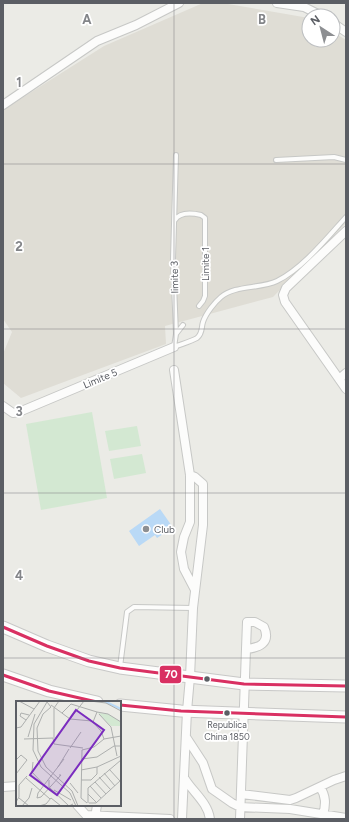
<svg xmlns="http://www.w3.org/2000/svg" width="349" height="822" viewBox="0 0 349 822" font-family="Figtree,sans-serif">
  <rect width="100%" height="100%" fill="#ebebe6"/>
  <path fill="#dfddd5" d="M 203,3 L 222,3 L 309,18 L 309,40 L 333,40 L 333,32 L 346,40 L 346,223 L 273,297 L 165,326 L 166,344 L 21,398 L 3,383 L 3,354 L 12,332 L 3,319 L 3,110 L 104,46 Z"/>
  <path fill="#d3e8d2" d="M 92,412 L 107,498 L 41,510 L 26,424 Z
    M 137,426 L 141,446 L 109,451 L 105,431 Z
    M 142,454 L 146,473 L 114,479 L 110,459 Z"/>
  <path fill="#b9d9f6" d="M 160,509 L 174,529 L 167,534 L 166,532 L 157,538 L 155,535 L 139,546 L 129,531 Z"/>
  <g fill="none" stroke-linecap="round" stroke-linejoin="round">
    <g stroke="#c7c8c6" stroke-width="6">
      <path id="lane" d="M 176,155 L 173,259 L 176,334 L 174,347 C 181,344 190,342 197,338 C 203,333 201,328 203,322 C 206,313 215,302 221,297 C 235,285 260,289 277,281 C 302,269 327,238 346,217
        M 276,160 L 334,157 L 346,160
        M 175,220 C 180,212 192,213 201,215 L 205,218 L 205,296 L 203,301 L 199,306
        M 176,334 L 183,325
        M 120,667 L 127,612 L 134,607 L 193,608"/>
    </g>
    <g stroke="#c7c8c6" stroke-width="10">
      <path id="street" d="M 277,3 L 304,7 L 322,16
        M 333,23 L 346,32
        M 3,105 L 97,41 L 136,25 L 179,3
        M 346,231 L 286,288 L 283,295 L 285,302 L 346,389
        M 174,370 L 190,475 L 190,522 L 184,537 L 181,552 L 184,569 L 195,590
        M 339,379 L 346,373
        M 3,406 L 13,413 L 19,412 L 174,347
        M 186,737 L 203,763 L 212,789 L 232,803 L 240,807 L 290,809 L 346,818
        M 185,779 C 193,792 208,803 210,819
        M 3,787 L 17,786
        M 320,787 C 326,796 326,804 323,815
        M 241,794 L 290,800 L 296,798 L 334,780 L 346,776
        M 77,805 L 86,815 L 170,819
        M 95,818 L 97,805
        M 182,819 L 187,711 L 190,677 L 193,608 L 203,525 L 203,484 L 195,477 L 190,475
        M 240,819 L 246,649 C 259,648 271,643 264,627 L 255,622 L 247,622 L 246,649"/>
    </g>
    <g stroke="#c8c8c7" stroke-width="13">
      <path id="secondary" d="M 3,627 L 47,646 L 89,661 L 120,668 L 244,684 L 346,686
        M 3,675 L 49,691 L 97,702
        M 120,705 L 181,711 L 346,717"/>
    </g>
    <use href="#lane" stroke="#fcfcfb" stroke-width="4"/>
    <use href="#street" stroke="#fcfcfb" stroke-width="8"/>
    <use href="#secondary" stroke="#fcfcfb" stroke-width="11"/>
    <g stroke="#fff" stroke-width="6">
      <path id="bus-1" d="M 3,627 L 47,646 L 89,661 L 120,668 L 244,684 L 346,686
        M 3,675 L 49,691 L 97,702
        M 120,705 L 181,711 L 346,717"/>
    </g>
    <use href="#bus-1" stroke="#d93062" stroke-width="3"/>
  </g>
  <path fill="none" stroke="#838589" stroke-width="1" stroke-opacity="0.55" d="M 174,3 L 174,819M 3,164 L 346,164M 3,329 L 346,329M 3,493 L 346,493M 3,658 L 346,658"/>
  <circle fill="#8d8f92" stroke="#fff" stroke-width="1.5" cx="146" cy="529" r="4"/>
  <g fill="#5b5e64" stroke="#fff" stroke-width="1.5">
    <circle cx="207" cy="679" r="3.5"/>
    <circle cx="227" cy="713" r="3.5"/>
  </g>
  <g text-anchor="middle" stroke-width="3.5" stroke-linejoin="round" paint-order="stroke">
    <g font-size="9" fill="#5b5e64" stroke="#fff">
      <text x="227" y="728">Republica<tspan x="227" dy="12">China 1850</tspan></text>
    </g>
    <g font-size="10" fill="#5b5e64" stroke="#fff">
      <text transform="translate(205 264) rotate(-90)" y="4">Limite 1</text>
      <text transform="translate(174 277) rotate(-91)" y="4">limite 3</text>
      <text transform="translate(100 378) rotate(-23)" y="4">Limite 5</text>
    </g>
    <g font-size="10" fill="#5b5e64" stroke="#fff" text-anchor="start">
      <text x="154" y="533">Club</text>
    </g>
  </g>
  <g transform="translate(16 701)">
    <rect width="105" height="105" fill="#ebebe6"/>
    <path d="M 82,12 L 92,13 L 105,21 L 105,25 L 95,25 Z" fill="#d3e8d2"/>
    <path fill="none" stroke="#b9d9f6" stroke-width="2" d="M 88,0 L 105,8"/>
    <path fill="none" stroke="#adafae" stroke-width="1" d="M 3,0 L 18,8M 74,0 L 90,2 L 105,10M 35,4 L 54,18 L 76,20 L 85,30 L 88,38 L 78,46 L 66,49 L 65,97 L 71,102M 81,11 L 92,13 L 105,21M 46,12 L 55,3 L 81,11 L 77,21M 83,13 L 95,26 L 101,55M 54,18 L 68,0M 10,19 L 4,15 L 5,12 L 13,14M 0,27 L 5,26 L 24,0M 12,36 L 19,13M 38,37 L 38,7 L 43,0M 8,38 L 37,37 L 38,43 L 67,47M 88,38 L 105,35M 54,47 L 65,31M 66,58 L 81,56 L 98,45 L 105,45M 0,59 L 5,54 L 11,59 L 0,73M 17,61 L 16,71 L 32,88M 42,66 L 53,48M 93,68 L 104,80M 65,69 L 81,66M 88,72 L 99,85M 43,74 L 45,74 L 25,96 L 21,97 L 22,92 L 48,58M 83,76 L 95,89M 10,77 L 34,98M 33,79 L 33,86 L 53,105 L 57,103M 65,79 L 75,79 L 81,73 L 81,66 L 105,55M 79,81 L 90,93M 54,82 L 62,92M 74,85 L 85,97M 38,89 L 55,99M 72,93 L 81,102M 3,97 L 13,105M 0,101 L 3,96 L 3,84 L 11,75M 72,102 L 72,87 L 105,59M 73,102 L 80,102 L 105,79M 6,105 L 13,97 L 16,87M 23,105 L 30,103 L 35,97 L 45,105M 60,105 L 54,92 L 25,66 L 17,49 L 18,23 L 31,1 L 35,6 L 27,13 L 21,27 L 22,50 L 30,66 L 56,90 L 62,105"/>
    <path fill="#7b2cbf" fill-opacity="0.15" stroke="#7b2cbf" stroke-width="2" d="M 60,9 L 88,29 L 41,94 L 14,74 Z"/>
    <rect width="105" height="105" fill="none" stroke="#5b5e64" stroke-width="2"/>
  </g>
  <g font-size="13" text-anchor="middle" font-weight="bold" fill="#838589" stroke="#fff" stroke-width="3.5" stroke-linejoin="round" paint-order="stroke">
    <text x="87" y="24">A</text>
    <text x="262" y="24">B</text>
    <text x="19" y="87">1</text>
    <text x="19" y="251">2</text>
    <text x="19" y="416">3</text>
    <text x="19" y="580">4</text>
  </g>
  <rect stroke="#fff" stroke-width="1.5" x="159" y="665" width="23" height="19" rx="4" fill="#d93062"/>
  <g font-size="11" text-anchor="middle" font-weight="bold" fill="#fff">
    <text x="171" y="678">70</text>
  </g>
  <rect width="349" height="822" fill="none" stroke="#5b5e64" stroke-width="8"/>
  <g transform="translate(321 28) rotate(324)"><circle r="19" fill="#ffffff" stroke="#bdbfc1"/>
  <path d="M0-3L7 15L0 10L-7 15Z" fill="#8d8f92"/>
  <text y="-6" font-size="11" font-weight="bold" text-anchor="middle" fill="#5b5e64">N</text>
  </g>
</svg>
